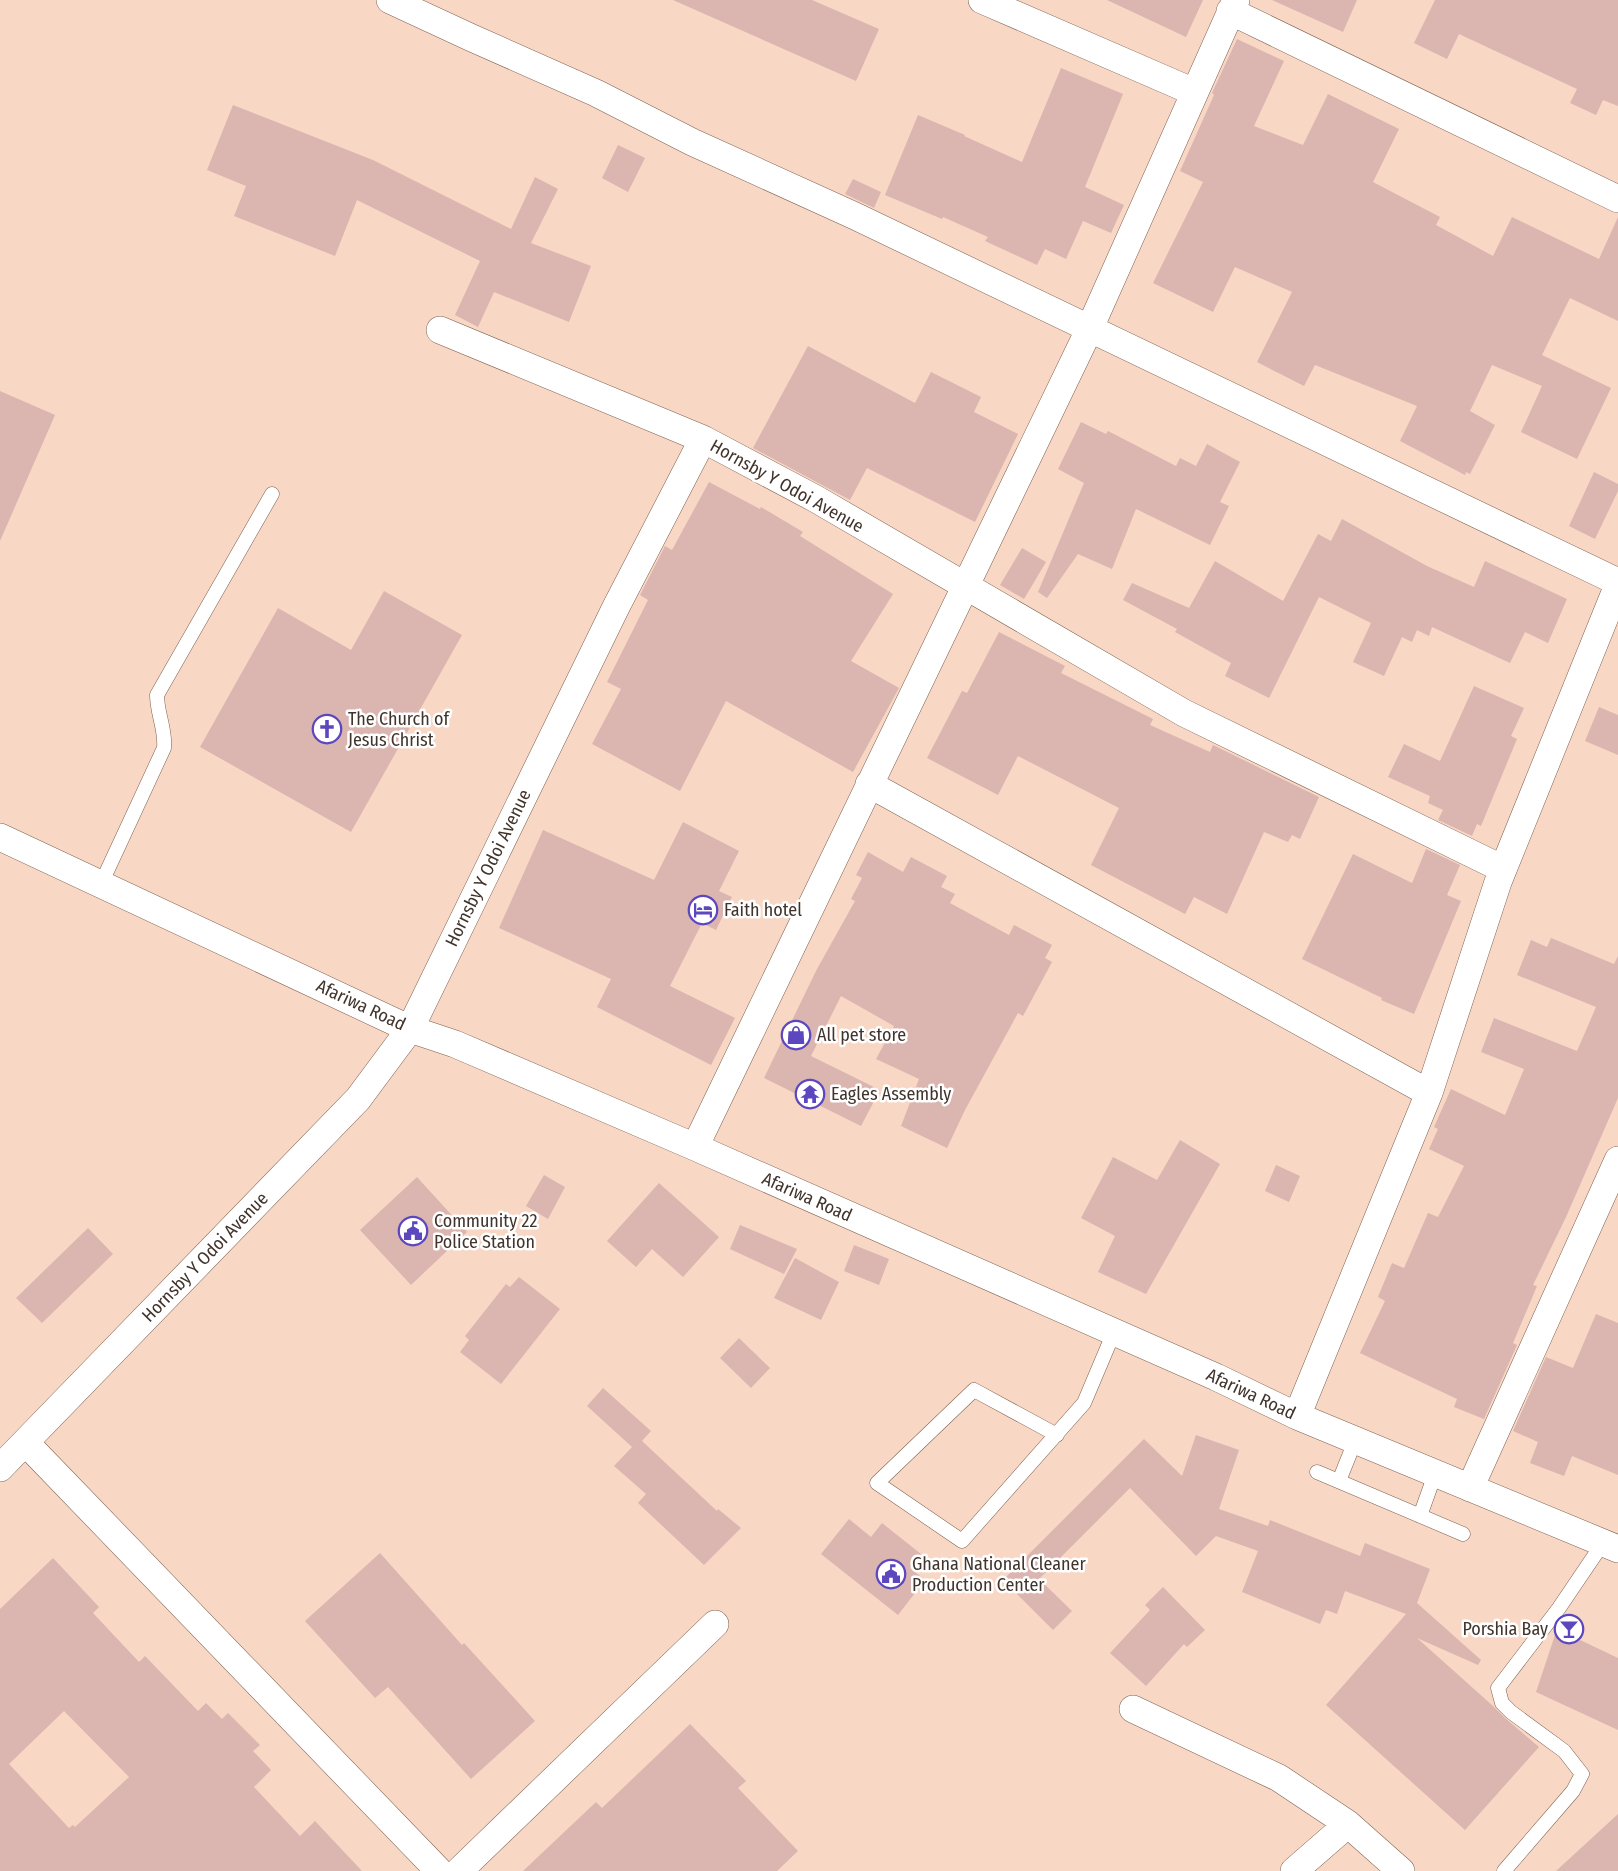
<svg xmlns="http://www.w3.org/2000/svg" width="1618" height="1871" viewBox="0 0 1618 1871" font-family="'Fira Sans Condensed',sans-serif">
  <rect width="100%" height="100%" fill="#f8d7c4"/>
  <path fill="#dbb5b0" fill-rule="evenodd" d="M 673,0 L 812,0 L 879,29 L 856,81 Z
    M 1107,0 L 1203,0 L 1186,37 Z
    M 1272,0 L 1357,0 L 1343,32 Z
    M 1435,0 L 1618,0 L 1618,106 L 1603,100 L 1596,115 L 1570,103 L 1577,89 L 1459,34 L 1447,59 L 1414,43 Z
    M 1237,39 L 1284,61 L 1254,126 L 1303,145 L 1328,94 L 1399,129 L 1373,182 L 1440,217 L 1436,225 L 1493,256 L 1512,217 L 1599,259 L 1618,217 L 1618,321 L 1570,298 L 1542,355 L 1611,388 L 1577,459 L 1521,432 L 1542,386 L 1492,365 L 1470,411 L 1495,425 L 1470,474 L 1466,472 L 1465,475 L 1400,441 L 1417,406 L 1315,365 L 1304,386 L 1257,362 L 1292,292 L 1235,267 L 1213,312 L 1153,283 L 1203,182 L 1180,171 L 1214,95 L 1212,93 Z
    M 1061,68 L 1123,94 L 1085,187 L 1124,205 L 1111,233 L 1083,221 L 1066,259 L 1045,249 L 1037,265 L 985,241 L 988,237 L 943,217 L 942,219 L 885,195 L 918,115 L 965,135 L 964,136 L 1022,162 Z
    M 233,105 L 373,160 L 511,229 L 535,177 L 558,189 L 531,243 L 591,266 L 569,322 L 494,292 L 478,327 L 455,315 L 480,261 L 357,200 L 335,256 L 234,216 L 246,186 L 207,170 Z
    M 618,145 L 645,158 L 628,192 L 602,178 Z
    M 853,179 L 881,192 L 874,208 L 845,194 Z
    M 808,346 L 915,403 L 931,372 L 981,397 L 974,412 L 1018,434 L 975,522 L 867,468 L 850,500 L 753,448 Z
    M 0,391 L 55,415 L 0,541 Z
    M 1081,422 L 1106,434 L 1108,431 L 1176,466 L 1180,458 L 1196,466 L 1207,444 L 1240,462 L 1220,502 L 1229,506 L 1210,545 L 1136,509 L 1112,569 L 1078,554 L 1047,598 L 1038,592 L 1084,483 L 1058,469 Z
    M 1594,472 L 1618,484 L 1618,491 L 1595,539 L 1569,526 Z
    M 709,482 L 760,509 L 761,507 L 803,532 L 800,536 L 893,594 L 851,661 L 899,688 L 853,772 L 726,701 L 680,791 L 592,744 L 621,689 L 607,682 L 648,600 L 640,595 L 665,546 L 672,550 Z
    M 1342,519 L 1427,566 L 1474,587 L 1485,561 L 1567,599 L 1548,643 L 1525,632 L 1510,663 L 1432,627 L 1429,636 L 1417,630 L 1412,642 L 1402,637 L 1384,676 L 1353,662 L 1371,623 L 1319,597 L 1269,698 L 1225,676 L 1231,663 L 1175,632 L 1177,629 L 1123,600 L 1132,583 L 1189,608 L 1215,561 L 1283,601 L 1318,534 L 1331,541 Z
    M 1022,548 L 1046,562 L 1024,599 L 1000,585 Z
    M 384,591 L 462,635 L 351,832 L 200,747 L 278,608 L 351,650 Z
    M 999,632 L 1065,666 L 1061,673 L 1153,719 L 1150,725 L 1210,752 L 1213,745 L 1319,797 L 1300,839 L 1292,835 L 1288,842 L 1264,832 L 1227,914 L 1194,897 L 1185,914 L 1091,865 L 1119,808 L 1018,756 L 998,795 L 927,758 L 962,691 L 967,693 Z
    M 1474,686 L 1524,708 L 1511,736 L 1517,739 L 1481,826 L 1477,824 L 1472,836 L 1438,820 L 1443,810 L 1428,803 L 1430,796 L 1388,777 L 1404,744 L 1440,761 Z
    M 1599,707 L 1618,715 L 1618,755 L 1585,741 Z
    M 683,822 L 739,851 L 719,891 L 732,897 L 716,930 L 702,923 L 670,986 L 735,1018 L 711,1065 L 597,1007 L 611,979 L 499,928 L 543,830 L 654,880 Z
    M 1426,849 L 1460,865 L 1447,895 L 1461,901 L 1414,1014 L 1381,1000 L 1382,998 L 1302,959 L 1353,854 L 1412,883 Z
    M 868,852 L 903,872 L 911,857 L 947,876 L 941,887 L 955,894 L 950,903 L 1009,935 L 1014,925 L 1052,945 L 1045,958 L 1052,962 L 1023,1016 L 1018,1013 L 965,1110 L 947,1148 L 901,1126 L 919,1079 L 876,1059 L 894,1026 L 841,996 L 811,1056 L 880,1090 L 861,1126 L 764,1078 L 817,969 L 855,901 L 851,899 L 862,878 L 856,875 Z
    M 1551,938 L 1614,964 L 1618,956 L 1618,1098 L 1566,1217 L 1533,1285 L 1537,1286 L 1513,1343 L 1517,1345 L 1484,1419 L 1454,1407 L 1457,1399 L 1360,1353 L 1385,1301 L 1378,1297 L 1392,1263 L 1404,1268 L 1428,1213 L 1438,1217 L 1464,1166 L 1429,1149 L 1438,1129 L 1434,1127 L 1451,1089 L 1505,1115 L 1524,1069 L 1481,1052 L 1494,1018 L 1577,1051 L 1596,1007 L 1517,975 L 1531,940 L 1547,947 Z
    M 1180,1140 L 1220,1164 L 1146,1294 L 1098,1272 L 1115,1236 L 1081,1218 L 1113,1157 L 1157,1180 Z
    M 1276,1165 L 1300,1176 L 1289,1202 L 1265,1191 Z
    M 544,1175 L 565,1187 L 548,1219 L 526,1206 Z
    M 417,1177 L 467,1232 L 411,1285 L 360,1230 Z
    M 659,1183 L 719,1237 L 683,1277 L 652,1249 L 636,1267 L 607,1241 Z
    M 740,1225 L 797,1249 L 784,1274 L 730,1249 Z
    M 88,1228 L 113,1254 L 42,1323 L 16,1298 Z
    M 854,1245 L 889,1259 L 879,1285 L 844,1271 Z
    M 795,1258 L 839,1282 L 821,1320 L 774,1298 Z
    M 519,1277 L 560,1309 L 501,1384 L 460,1352 L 469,1340 L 465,1336 L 506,1284 L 510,1287 Z
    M 1596,1314 L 1618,1323 L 1618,1475 L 1572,1456 L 1564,1476 L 1530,1463 L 1538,1442 L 1513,1431 L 1546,1357 L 1573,1368 Z
    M 739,1338 L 770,1368 L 751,1388 L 720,1358 Z
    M 603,1388 L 651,1431 L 642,1441 L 717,1511 L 718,1509 L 741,1528 L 704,1565 L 638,1503 L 646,1494 L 614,1466 L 632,1447 L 587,1406 Z
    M 1196,1435 L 1239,1450 L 1219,1509 L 1268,1526 L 1270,1520 L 1360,1556 L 1365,1543 L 1430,1569 L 1417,1603 L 1481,1660 L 1478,1665 L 1417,1638 L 1493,1706 L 1505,1718 L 1539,1747 L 1465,1830 L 1326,1705 L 1406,1614 L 1345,1591 L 1337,1614 L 1326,1610 L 1320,1624 L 1242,1592 L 1258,1551 L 1216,1536 L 1196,1556 L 1130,1488 L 1039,1579 L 1072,1611 L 1053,1630 L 1003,1580 L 1144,1439 L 1182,1476 Z
    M 849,1519 L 871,1537 L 882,1523 L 921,1554 L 910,1568 L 925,1580 L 898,1615 L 821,1554 Z
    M 380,1553 L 462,1645 L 464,1643 L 535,1721 L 471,1779 L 388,1687 L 375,1698 L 305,1621 Z
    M 53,1558 L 99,1607 L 93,1613 L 139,1662 L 145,1656 L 198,1711 L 206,1703 L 222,1719 L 228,1713 L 260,1745 L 253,1751 L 271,1770 L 254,1787 L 300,1836 L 315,1821 L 362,1871 L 0,1871 L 0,1609 ZM 64,1711 L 129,1777 L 75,1827 L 73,1825 L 69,1828 L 9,1764 Z
    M 1163,1587 L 1205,1630 L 1187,1647 L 1184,1644 L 1146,1686 L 1110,1653 L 1150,1610 L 1145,1605 Z
    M 1557,1629 L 1618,1658 L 1618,1730 L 1536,1692 Z
    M 690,1724 L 746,1781 L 738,1788 L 798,1851 L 777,1871 L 523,1871 L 596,1802 L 602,1808 Z
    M 1618,1814 L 1618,1871 L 1556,1871 Z"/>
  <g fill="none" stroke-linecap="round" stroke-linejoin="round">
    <g stroke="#7e6150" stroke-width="15">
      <path id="service" d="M 101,884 L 164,748 C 166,730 157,714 157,695 L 272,494
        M 1057,1435 L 974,1390 L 877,1483 L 962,1541 L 1084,1403 L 1114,1332
        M 1317,1472 L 1463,1534
        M 1339,1481 L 1355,1441
        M 1420,1516 L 1435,1474
        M 1504,1871 L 1573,1791 L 1582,1774 L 1564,1751 L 1511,1712 L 1502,1703 L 1498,1688 L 1559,1608 L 1603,1543"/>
    </g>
    <g stroke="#7e6150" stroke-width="28">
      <path id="minor" d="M 390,0 L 472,38 L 596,93 L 692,142 L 855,216 L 1618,582
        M 982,0 L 1194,92
        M 1230,11 L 1618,199
        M 440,330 L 703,439
        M 869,784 L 1429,1093
        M 0,837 L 410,1029 L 455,1044 L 695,1147 L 1216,1377 L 1297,1416 L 1618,1549
        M 695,1147 L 1089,330 L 1236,0
        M 1297,1416 L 1429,1093 L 1498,882 L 1618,585
        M 26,1443 L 439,1871
        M 0,1468 L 358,1099 L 410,1029 L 616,607 L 703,439 L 816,499 L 1184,713 L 1503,869
        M 1470,1488 L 1618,1160
        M 1133,1709 L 1279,1778 L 1348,1824 L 1401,1871
        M 459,1871 L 715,1624
        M 1294,1871 L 1348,1824"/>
    </g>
    <use href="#service" stroke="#fff" stroke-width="14"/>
    <use href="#minor" stroke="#fff" stroke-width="27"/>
  </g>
  <defs>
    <g id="church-ring" transform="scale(1.5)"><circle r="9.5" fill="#fff" stroke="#5c47bf" stroke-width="1.5"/><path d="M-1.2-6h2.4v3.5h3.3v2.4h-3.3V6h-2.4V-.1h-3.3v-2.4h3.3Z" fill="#5c47bf"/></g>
    <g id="hotel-ring" transform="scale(1.5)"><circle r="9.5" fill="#fff" stroke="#5c47bf" stroke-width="1.5"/><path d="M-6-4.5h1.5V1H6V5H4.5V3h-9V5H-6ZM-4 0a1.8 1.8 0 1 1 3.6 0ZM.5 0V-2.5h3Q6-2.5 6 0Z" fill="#5c47bf"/></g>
    <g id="shop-ring" transform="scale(1.5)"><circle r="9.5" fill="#fff" stroke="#5c47bf" stroke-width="1.5"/><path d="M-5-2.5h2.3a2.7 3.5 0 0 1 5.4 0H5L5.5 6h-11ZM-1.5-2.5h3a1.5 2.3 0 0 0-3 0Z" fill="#5c47bf"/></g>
    <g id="temple-ring" transform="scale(1.5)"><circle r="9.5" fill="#fff" stroke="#5c47bf" stroke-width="1.5"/><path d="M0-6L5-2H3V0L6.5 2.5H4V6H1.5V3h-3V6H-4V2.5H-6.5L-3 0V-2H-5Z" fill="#5c47bf"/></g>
    <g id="civic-ring" transform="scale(1.5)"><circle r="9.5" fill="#fff" stroke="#5c47bf" stroke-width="1.5"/><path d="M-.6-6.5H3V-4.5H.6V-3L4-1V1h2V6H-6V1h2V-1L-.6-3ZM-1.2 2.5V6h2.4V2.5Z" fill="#5c47bf"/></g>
    <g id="bar-ring" transform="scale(1.5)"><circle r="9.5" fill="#fff" stroke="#5c47bf" stroke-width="1.5"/><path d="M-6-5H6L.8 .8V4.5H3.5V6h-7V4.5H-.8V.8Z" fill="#5c47bf"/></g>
  </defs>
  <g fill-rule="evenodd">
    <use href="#church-ring" x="327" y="729"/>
    <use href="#hotel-ring" x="703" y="910"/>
    <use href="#shop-ring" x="796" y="1035"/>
    <use href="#temple-ring" x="810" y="1094"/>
    <use href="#civic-ring" x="413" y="1231"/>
    <use href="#civic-ring" x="891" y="1574"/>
    <use href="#bar-ring" x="1569" y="1629"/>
  </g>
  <g text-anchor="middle" stroke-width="5" stroke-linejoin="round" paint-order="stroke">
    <g font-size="18" fill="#40342c" stroke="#fff">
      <text transform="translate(787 486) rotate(29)" y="6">Hornsby Y Odoi Avenue</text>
      <text transform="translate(488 868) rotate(-64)" y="6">Hornsby Y Odoi Avenue</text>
      <text transform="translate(361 1005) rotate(25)" y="6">Afariwa Road</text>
      <text transform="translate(807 1197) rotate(24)" y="6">Afariwa Road</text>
      <text transform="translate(205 1257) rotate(-46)" y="6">Hornsby Y Odoi Avenue</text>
      <text transform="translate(1251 1394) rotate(25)" y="6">Afariwa Road</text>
    </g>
    <g font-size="18" fill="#40342c" stroke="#fff" text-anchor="start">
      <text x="348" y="725">The Church of<tspan x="348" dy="21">Jesus Christ</tspan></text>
      <text x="724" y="916">Faith hotel</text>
      <text x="817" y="1041">All pet store</text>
      <text x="831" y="1100">Eagles Assembly</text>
      <text x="434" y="1227">Community 22<tspan x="434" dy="21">Police Station</tspan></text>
      <text x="912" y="1570">Ghana National Cleaner<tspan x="912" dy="21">Production Center</tspan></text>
      <text x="1548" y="1635" text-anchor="end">Porshia Bay</text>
    </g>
  </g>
</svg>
